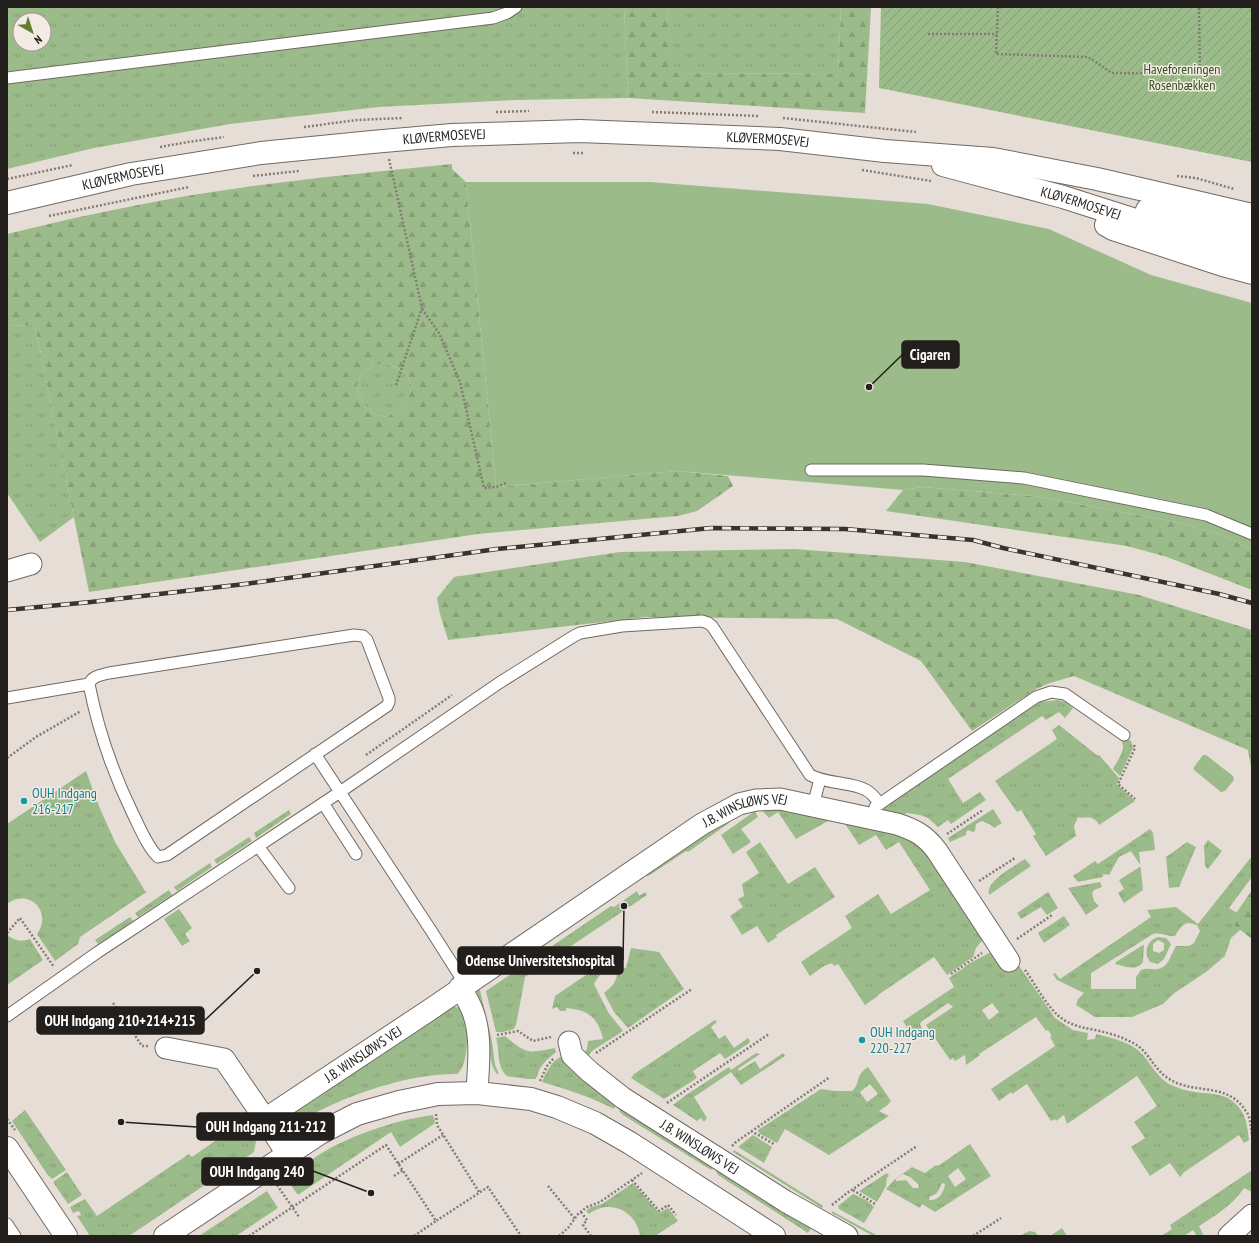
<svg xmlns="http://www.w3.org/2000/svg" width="1259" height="1243" viewBox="0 0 1259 1243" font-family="'PT Sans Narrow',sans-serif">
  <defs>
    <pattern id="grass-tufts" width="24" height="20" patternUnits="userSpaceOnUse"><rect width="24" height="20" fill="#9cbb8a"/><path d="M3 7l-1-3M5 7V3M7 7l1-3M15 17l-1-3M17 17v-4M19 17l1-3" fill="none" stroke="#86a076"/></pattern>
    <pattern id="forest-firs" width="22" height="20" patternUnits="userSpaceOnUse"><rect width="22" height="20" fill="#9cbb8a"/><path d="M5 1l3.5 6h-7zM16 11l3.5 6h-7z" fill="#86a076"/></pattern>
    <pattern id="garden-furrows" width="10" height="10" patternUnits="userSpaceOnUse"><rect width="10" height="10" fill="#9cbb8a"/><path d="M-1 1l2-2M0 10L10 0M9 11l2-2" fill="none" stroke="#86a076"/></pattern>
  </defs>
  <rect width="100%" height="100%" fill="#e6ded6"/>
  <path fill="url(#grass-tufts)" fill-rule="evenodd" d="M 7,7 L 624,7 L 628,98 L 515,100 L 379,107 L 230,124 L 94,148 L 7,169 ZM 20,20 L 44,20 L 44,44 L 20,44 Z
    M 667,7 L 841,7 L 838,74 L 670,73 Z
    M 35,325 L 74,517 L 40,542 L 7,493 L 7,326 Z
    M 374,364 L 387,364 L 406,372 L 412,386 L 408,405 L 387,417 L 368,412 L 356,388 L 360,377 Z
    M 1058,700 L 1066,702 L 1073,708 L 1065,718 L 1059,712 L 1046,720 L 1042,716 L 948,779 L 963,803 L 980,792 L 986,800 L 951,824 L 948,820 L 938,827 L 928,818 L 920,815 L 907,813 L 900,816 L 880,812 L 882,809 L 1032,707 L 1040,702 Z
    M 1059,725 L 1098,756 L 1099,755 L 1119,778 L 1117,784 L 1135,801 L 1099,825 C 1092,813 1086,820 1078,817 L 1074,826 L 1076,836 L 1046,856 L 1033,836 L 1036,834 L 1021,810 L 1017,812 L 995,781 L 1057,739 L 1052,730 Z
    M 1126,737 L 1131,741 L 1133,748 L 1120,776 L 1113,769 C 1117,761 1126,750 1122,742 Z
    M 86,771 L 98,804 L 115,842 L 147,894 L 145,893 L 80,937 L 78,944 L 55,961 L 37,934 C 53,912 29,887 7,904 L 7,824 Z
    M 758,806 L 780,807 L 828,819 L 828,821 L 796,839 L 778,812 L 769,818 Z
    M 993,809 L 1002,823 L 994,828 L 991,825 L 982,821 L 976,824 L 975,831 L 973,832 L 968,830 L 966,832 L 966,835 L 950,842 L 948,838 Z
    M 289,810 L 291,814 L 256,838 L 254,833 Z
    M 755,811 L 758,817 L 741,829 L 751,842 L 733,854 L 721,835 Z
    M 726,819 L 729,823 L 688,852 L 686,851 L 650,875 L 647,876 L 645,874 Z
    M 842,819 L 920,841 L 986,936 L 976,948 L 973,957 L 947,975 L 934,957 L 878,995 L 878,996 L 865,1005 L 838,964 L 834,966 L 832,963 L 824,966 L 810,976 L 801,962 L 852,928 L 845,916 L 878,894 L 891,914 L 930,890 L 899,842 L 886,850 L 876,835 L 859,845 Z
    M 1150,829 L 1153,833 L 1155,850 L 1139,852 L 1143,890 L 1124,903 L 1118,893 L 1124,889 L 1119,880 L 1141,866 L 1131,851 L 1119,857 L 1109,875 L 1103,874 L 1103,877 L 1078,882 L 1073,876 L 1095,861 L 1098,864 Z
    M 249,837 L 252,841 L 217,864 L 214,860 Z
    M 1208,840 L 1222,851 L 1208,869 L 1205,866 L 1204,846 Z
    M 760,842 L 788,884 L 815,867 L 835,897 L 776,935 L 777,937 L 768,943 L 757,926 L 742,935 L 730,916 L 743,907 L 738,899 L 744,896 L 742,884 L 759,873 L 746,852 Z
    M 1187,842 L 1196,847 L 1179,887 L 1169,888 L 1166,857 Z
    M 1252,856 L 1252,877 L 1229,908 L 1242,916 L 1248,923 L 1231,938 L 1225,956 L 1206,972 L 1173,994 L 1163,1004 L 1132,1017 L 1095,1017 L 1076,1005 L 1078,999 L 1084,993 L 1057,980 L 1053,974 L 1055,973 L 1060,979 L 1151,917 L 1147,910 L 1176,907 L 1198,924 ZM 1189,923 L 1197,925 L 1200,931 L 1194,943 L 1189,946 L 1176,946 C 1171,954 1169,967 1158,969 C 1152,970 1147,967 1141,970 L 1136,977 L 1136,989 L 1091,989 L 1091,973 L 1096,970 L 1153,934 C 1162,932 1167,937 1175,936 C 1179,930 1181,924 1189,923 Z
    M 1025,859 L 1031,866 L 989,895 C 985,881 1015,866 1025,859 Z
    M 210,863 L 212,867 L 177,891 L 174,887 Z
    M 1100,882 L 1102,887 L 1094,890 L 1092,893 L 1094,901 L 1099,906 L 1086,915 L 1068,888 Z
    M 169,890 L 172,895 L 138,917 L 135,913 Z
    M 637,891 L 639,896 L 645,892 L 647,895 L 525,977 L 516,1025 L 514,1029 L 503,1032 L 496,1032 L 486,991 L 611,906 L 614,907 Z
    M 1048,892 L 1058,908 L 1047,915 L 1041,907 L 1021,919 L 1017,913 Z
    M 179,909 L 192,928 L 185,934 L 190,941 L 182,946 L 164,919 Z
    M 1064,916 L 1070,925 L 1044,943 L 1038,933 Z
    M 130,917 L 133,921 L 98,944 L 95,940 Z
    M 7,935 C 15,941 21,942 30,939 L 43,960 L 7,985 Z
    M 1158,937 L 1166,938 L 1171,944 L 1164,959 L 1158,964 L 1150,962 C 1143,953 1147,940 1158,937 ZM 1158,940 L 1164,943 L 1164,950 L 1159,953 L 1153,951 L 1153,944 Z
    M 1143,945 L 1144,945 L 1143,962 C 1136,972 1125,966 1115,964 L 1116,962 Z
    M 631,948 L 659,952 L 684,989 L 628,1028 L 614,1012 L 604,993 C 610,988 616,983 617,975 L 610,973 L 612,967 L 626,968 Z
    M 995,950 L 1017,963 L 1055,1018 L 1073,1030 L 1088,1033 L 1087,1040 L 1095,1039 L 1096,1034 C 1112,1038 1132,1042 1143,1055 C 1151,1065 1158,1077 1169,1084 C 1177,1088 1187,1091 1196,1092 C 1207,1094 1221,1093 1231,1100 C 1246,1111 1247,1123 1249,1140 L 1244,1143 L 1239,1135 L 1183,1173 L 1183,1174 L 1180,1177 L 1170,1163 L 1150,1176 L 1131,1147 L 1145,1138 L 1134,1122 L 1157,1106 L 1137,1076 L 1067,1124 L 1064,1115 L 1056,1121 L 1055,1119 L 1051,1121 L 1027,1084 L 1012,1094 L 1011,1092 L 999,1101 L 991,1089 L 1055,1046 L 1050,1037 L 1052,1036 L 1048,1030 L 1046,1031 L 1036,1017 L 979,1054 L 980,1055 L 966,1065 L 965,1055 L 955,1061 L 953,1058 L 950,1060 L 926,1025 L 953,1007 L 948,1003 L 921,1022 L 920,1024 L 922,1028 L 912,1035 L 903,1021 L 954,987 L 949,978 L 972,962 ZM 992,1003 L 999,1012 L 989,1020 L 982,1010 Z
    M 605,962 L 604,971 L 597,979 L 594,984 L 608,1012 L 623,1031 L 592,1051 L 588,1057 L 584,1053 L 587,1049 L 588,1041 L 603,1039 C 598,1017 588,1010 566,1008 L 566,1011 L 560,1011 L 557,1007 L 552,1009 L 555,996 Z
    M 479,986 L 492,1041 L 495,1065 L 499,1074 L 497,1074 C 488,1063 490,1047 487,1032 C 484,1020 480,1008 477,996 L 477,990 Z
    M 450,1006 L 461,1008 C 463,1013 465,1018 466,1023 C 468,1036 468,1066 457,1074 C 420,1073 369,1088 336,1103 C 321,1109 307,1118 292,1126 L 286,1125 L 280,1120 L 316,1099 Z
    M 715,1020 L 717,1022 L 711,1027 L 719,1039 L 725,1035 L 734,1048 L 748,1038 L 750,1041 L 749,1043 L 725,1059 L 720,1053 L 693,1071 L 697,1078 L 664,1099 L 631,1078 L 634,1074 Z
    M 505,1036 C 527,1055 528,1053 555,1048 L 556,1052 C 550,1057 543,1063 539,1070 C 538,1074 538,1076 535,1079 L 528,1079 L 507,1076 C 496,1066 500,1051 496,1038 Z
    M 756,1053 L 760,1054 L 738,1069 L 739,1071 L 755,1061 L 760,1069 L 783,1053 L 785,1056 L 741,1085 L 731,1072 L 694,1097 L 707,1118 L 704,1122 L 701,1118 L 697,1121 L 673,1105 L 686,1095 L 729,1067 L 731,1070 Z
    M 561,1057 L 617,1102 L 614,1109 C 591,1097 566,1089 542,1082 C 546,1073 551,1061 561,1057 Z
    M 868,1067 L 891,1101 L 889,1103 L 889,1104 L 879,1111 L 889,1116 L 829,1155 L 785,1129 L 777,1143 L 759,1133 L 758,1130 L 821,1089 L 835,1091 L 852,1091 C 861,1084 854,1076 868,1067 ZM 870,1084 L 878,1094 L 867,1102 L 860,1092 Z
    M 621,1106 L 714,1165 L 711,1170 L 623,1115 L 619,1111 Z
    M 25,1110 L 66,1170 L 52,1179 L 47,1174 L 12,1121 Z
    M 433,1115 L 435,1121 L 434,1124 L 400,1147 L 391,1132 L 298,1195 L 285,1177 C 301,1167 316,1156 332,1147 C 364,1131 397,1120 433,1115 Z
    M 245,1126 L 254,1129 L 257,1136 L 254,1152 L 129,1236 L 90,1236 L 77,1216 L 81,1215 L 79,1211 L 73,1213 L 70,1207 L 85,1199 L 97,1216 L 189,1154 L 192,1157 L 228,1132 Z
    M 753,1135 L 772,1147 L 764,1163 L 738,1147 Z
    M 970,1144 L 991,1176 L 935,1212 L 922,1204 L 920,1208 L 886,1189 L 894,1180 L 912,1167 L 925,1173 L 936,1165 L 938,1166 ZM 958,1168 L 966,1179 L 955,1187 L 948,1176 ZM 903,1174 L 910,1177 L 919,1185 L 918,1188 L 913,1188 L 906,1180 L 896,1181 L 896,1179 ZM 942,1183 L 945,1184 C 944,1193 938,1201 929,1200 L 930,1196 C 938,1195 939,1189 942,1183 Z
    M 734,1150 L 817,1202 L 823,1206 L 822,1208 L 733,1152 Z
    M 719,1169 L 812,1227 L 808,1233 L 718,1175 L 716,1172 Z
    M 1252,1170 L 1252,1192 L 1244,1188 C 1233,1205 1216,1215 1199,1226 L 1204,1236 L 1197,1236 L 1193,1230 L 1184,1236 L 1161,1236 L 1172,1229 L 1170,1225 Z
    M 67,1172 L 82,1195 L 68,1204 L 53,1182 Z
    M 887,1173 L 889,1176 L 887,1178 L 886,1186 L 877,1202 L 859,1191 Z
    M 633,1183 L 659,1213 L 668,1208 L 678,1221 L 655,1236 L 640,1236 C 637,1211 609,1198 589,1214 L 586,1211 L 591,1207 L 602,1204 Z
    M 267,1191 L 278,1208 L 236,1236 L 199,1236 Z
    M 853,1194 L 866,1200 L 874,1207 L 864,1223 L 839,1209 L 838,1206 Z
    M 832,1211 L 878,1236 L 873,1236 L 832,1213 Z
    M 1062,1228 L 1067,1236 L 1050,1236 Z
    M 1029,1231 L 1035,1232 L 1038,1235 L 1020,1236 Z"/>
  <path fill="url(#forest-firs)" fill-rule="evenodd" d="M 624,7 L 667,7 L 671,73 L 838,74 L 841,7 L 871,7 L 865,113 L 628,98 Z
    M 452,164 L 452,169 L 466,182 L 496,487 L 678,471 L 728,476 L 733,486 L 697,511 L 678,516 L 478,534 L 89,592 L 35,325 L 7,326 L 7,234 C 88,214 170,197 253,186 C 319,177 386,171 452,164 ZM 374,364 L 387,364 L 406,372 L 412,386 L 407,405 L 387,417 L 368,412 L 356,388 L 360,377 Z
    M 922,487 L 1035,496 L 1176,522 L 1218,534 L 1252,549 L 1252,590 L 1167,557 L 1127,546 L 886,511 L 903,490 Z
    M 795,549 L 965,562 L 1139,595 L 1252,630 L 1252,772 L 1248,750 L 1074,676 L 1050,683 L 1036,689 L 972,731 L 921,661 L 837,619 L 646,617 L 448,640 L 440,614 L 437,598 L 454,577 L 620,552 Z
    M 1252,890 L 1252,939 L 1230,922 Z"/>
  <path fill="url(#garden-furrows)" d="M 881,7 L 1252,7 L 1252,162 L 879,88 Z"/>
  <path fill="#9cbb8a" d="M 466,182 L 650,182 L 928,204 L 1049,229 L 1151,275 L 1252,303 L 1252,549 L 1218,534 L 1176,522 L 1035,496 L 922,487 L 903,490 L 678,471 L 496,487 Z
    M 1203,755 L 1206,755 L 1233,776 L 1234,780 L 1225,791 L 1221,792 L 1194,770 L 1194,767 Z"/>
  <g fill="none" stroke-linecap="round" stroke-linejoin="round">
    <g stroke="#716a63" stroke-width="13">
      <path id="lane" d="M 7,78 L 493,18 L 507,13 L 516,7
        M 811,470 L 923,470 L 1024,478 L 1206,515 L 1252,534
        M 354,635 L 363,636 L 367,640 L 389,698 L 389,702 L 387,706 L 167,855 L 158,857 C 147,846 140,828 133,814 C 113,773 98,730 89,684 C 92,676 101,675 109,673 Z
        M 7,698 L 89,684
        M 315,754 L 432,932 L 465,984
        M 323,803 L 356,854
        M 813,806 L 820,779
        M 875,807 L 1036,697 L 1051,692 L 1065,694 L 1124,735
        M 258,846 L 289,888
        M 7,1016 L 98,952 L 340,792 L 499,683 L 574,636 L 580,633 L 622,626 L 702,621 L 708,623 L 712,626 L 810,775 C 826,784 853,782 866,790 C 872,793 876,799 880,804
        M 7,1224 L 15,1236"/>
    </g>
    <g stroke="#716a63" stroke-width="23">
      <g id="street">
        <path d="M 7,571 L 31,564"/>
        <path d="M 460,987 C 466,997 471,1005 474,1015 C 482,1040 478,1068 477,1093"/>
        <path id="s1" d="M 569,1042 L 572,1055 L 590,1072 L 623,1098 L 785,1201 L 847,1236"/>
        <path d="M 166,1048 L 224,1059 L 265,1119"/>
        <path id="s2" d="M 287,1154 L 265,1119 L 428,1011 L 702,824 L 739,804 L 756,800 L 780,799 L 897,824 C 915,830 925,835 937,851 L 1009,961"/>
        <path d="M 1229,1236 L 1252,1215"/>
      </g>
    </g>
    <g stroke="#716a63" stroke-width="24">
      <g id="secondary">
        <path id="s3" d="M 943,165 L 1063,197 L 1211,244 L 1252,254"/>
        <path id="s4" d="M 7,203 L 131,174 L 261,153 L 372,142 L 452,135 L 580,131 L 780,139 L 885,151 L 993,159 L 1097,179 L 1252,215"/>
        <path d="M 1147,210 L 1252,235"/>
        <path d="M 1106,225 L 1113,229 L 1226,266 L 1252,273"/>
        <path d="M 7,1148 L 66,1236"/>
        <path d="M 165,1236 L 320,1133 L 357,1114 L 399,1102 L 438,1094 L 477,1093 L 531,1099 L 557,1107 L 595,1123 L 630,1143 L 774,1236"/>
      </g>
    </g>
    <path stroke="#827c77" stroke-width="2.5" stroke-dasharray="2 2" stroke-linecap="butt" d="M 998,7 L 996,54 L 1088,57 L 1112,73 L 1200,74 L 1199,7
      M 928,34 L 997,34
      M 496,112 L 529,111
      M 652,112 L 759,116
      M 783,118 L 916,132
      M 304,127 L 357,120 L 403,118
      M 160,147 L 188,142 L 224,137
      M 573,153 L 584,153
      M 389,159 L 422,308 L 396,385
      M 862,170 L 931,181
      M 253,176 L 299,171
      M 1177,176 L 1196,178 L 1234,189
      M 7,179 L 73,165
      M 49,216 L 189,187
      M 422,309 L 439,333 L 460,382 L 484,488 L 496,487 L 506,483
      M 1134,745 L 1135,748 L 1118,784 L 1135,799
      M 366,755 L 452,695
      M 7,758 L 36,737 L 81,711
      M 947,834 L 983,810
      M 979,881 L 1015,858
      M 7,933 L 20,918 L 54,967
      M 1017,939 L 1052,915
      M 1025,970 C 1036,985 1048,1010 1064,1020 C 1074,1026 1084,1028 1095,1030 C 1109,1033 1123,1037 1135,1044 C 1150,1053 1155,1072 1171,1080 C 1195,1094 1224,1083 1243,1107 C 1245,1110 1248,1113 1249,1117 C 1251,1123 1251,1129 1252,1135
      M 951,974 L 982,953
      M 113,1003 L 142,1046 L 148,1046
      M 497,1035 L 518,1031 L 533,1041 L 551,1037
      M 596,1053 L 692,989
      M 540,1081 L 547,1066 L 554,1058
      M 667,1103 L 769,1034
      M 436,1114 L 437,1125 L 479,1192
      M 7,1119 L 15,1130
      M 751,1131 L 774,1144
      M 732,1146 L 736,1142 L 830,1077
      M 398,1164 L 443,1135
      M 394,1176 L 403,1170
      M 632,1180 L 659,1211 L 668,1205 L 676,1215
      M 277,1185 L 299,1217
      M 548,1186 L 575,1219
      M 853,1190 L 875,1204
      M 832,1205 L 847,1193 L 917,1146
      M 581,1212 L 587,1220 L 583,1225 L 591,1236
      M 249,1236 L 386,1145 L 436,1221 L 488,1187 L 521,1236
      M 414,1236 L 436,1221
      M 559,1236 L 568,1228 L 578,1214 L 587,1207 L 600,1202 L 642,1173
      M 973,1236 L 1001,1218"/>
    <use href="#lane" stroke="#fff" stroke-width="11"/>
    <use href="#street" stroke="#fff" stroke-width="21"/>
    <use href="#secondary" stroke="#fff" stroke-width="22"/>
    <g stroke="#373330" stroke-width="4.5">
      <path id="rail" d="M 7,610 L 91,602 L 245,584 L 497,549 L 711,528 L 845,529 L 973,540 L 1003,548 L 1219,594 L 1252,603"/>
    </g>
    <use href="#rail" stroke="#f3ebe3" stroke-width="3" stroke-dasharray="9" stroke-linecap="butt"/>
  </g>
  <g fill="#0f9aa8" stroke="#f3ebe3" stroke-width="1.5">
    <circle cx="24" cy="801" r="4"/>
    <circle cx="862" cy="1040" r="4"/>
  </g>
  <g text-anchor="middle" stroke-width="3" stroke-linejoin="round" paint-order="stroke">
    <g font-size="14" fill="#315318" stroke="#f3ebe3">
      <text x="1182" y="74">Haveforeningen<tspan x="1182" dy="16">Rosenbækken</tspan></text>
    </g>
    <g font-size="14" fill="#221f1c" stroke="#f3ebe3">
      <text dy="5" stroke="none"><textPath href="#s4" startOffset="443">KLØVERMOSEVEJ</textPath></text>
      <text dy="5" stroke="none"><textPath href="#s4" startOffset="767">KLØVERMOSEVEJ</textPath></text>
      <text dy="5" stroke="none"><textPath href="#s4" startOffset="119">KLØVERMOSEVEJ</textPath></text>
      <text dy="5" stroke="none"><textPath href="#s3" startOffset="143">KLØVERMOSEVEJ</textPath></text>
      <text dy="5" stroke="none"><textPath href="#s2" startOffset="615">J.B. WINSLØWS VEJ</textPath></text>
      <text dy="5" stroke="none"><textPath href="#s2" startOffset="159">J.B. WINSLØWS VEJ</textPath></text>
      <text dy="5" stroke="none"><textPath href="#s1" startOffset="171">J.B. WINSLØWS VEJ</textPath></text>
    </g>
    <g font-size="14" fill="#0d838f" stroke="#f3ebe3" text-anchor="start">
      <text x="32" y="798">OUH Indgang<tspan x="32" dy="16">216-217</tspan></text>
      <text x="870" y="1037">OUH Indgang<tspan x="870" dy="16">220-227</tspan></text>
    </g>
  </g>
  <path fill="none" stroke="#221f1c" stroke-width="1.5" d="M869 387L902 355M624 906L623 960M257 971L204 1021M121 1122L197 1127M371 1193L313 1171"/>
  <g fill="#221f1c" stroke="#f3ebe3" stroke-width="1.5">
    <circle cx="869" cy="387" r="4"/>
    <circle cx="624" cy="906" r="4"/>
    <circle cx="257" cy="971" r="4"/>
    <circle cx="121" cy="1122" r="4"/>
    <circle cx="371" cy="1193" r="4"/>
  </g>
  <g fill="#221f1c" stroke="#221f1c" stroke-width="1.5">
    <rect x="902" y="341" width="57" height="27" rx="4"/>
    <rect x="458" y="947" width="165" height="27" rx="4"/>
    <rect x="37" y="1007" width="167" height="27" rx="4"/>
    <rect x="197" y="1113" width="137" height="27" rx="4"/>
    <rect x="202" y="1158" width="111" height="27" rx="4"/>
  </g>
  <g font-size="15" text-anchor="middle" font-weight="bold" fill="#fff">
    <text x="930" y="360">Cigaren</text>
    <text x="540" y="966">Odense Universitetshospital</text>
    <text x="120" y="1026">OUH Indgang 210+214+215</text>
    <text x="266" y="1132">OUH Indgang 211-212</text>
    <text x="257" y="1177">OUH Indgang 240</text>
  </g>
  <rect width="1259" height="1243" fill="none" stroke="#221f1c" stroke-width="16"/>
  <g transform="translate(32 32) rotate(141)"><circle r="19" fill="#f3ebe3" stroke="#9f9993"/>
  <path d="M0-3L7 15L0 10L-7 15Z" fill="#617d32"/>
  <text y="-6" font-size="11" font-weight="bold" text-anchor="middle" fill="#221f1c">N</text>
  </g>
</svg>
